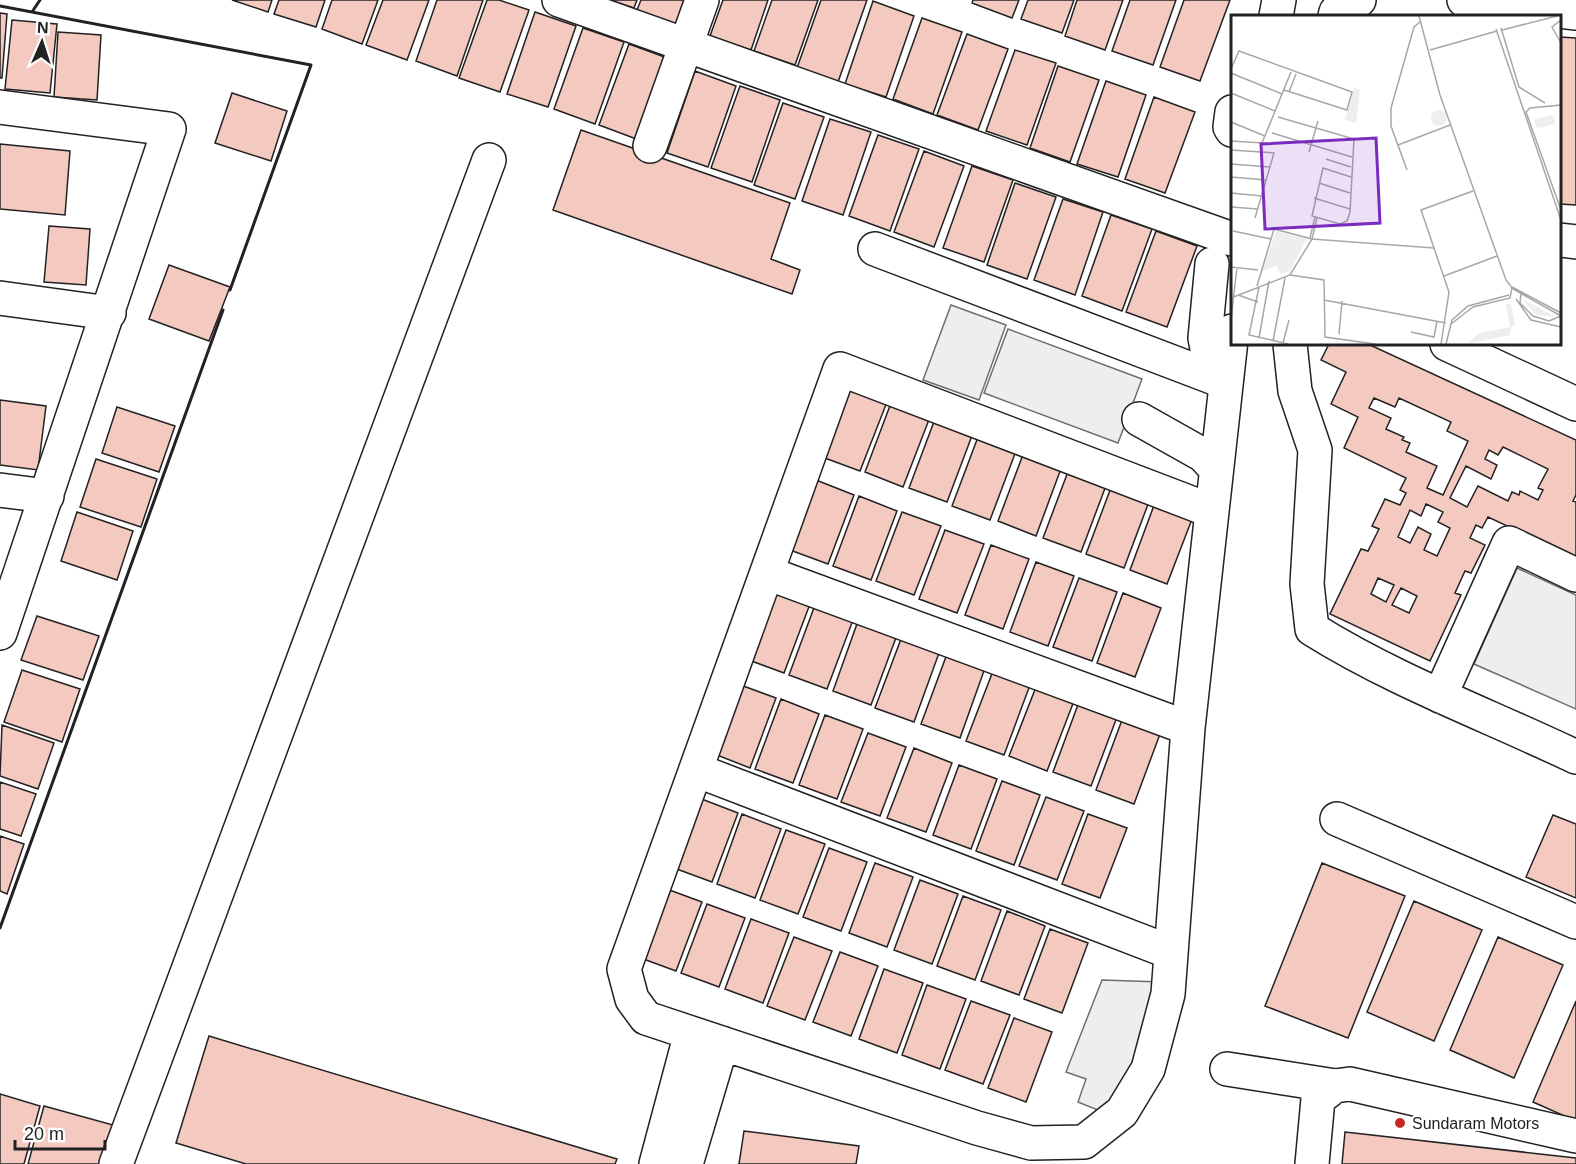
<svg xmlns="http://www.w3.org/2000/svg" width="1576" height="1164" viewBox="0 0 1576 1164" font-family="Helvetica,sans-serif">
  <rect width="100%" height="100%" fill="#fff"/>
  <path fill="#eee" stroke="#6f6f6f" stroke-width="1.5" d="M 951,305 L 1006,325 L 979,400 L 923,380 Z
    M 1008,329 L 1142,379 L 1118,443 L 984,393 Z
    M 1517,568 L 1576,595 L 1576,709 L 1474,664 Z
    M 1102,980 L 1161,982 L 1133,1084 L 1100,1111 L 1078,1102 L 1086,1079 L 1066,1072 Z"/>
  <path fill="#f3c9c0" stroke="#222" stroke-width="1.5" fill-rule="evenodd" d="M 232,0 L 272,0 L 268,12 Z
    M 279,0 L 325,0 L 316,27 L 274,14 Z
    M 332,0 L 378,0 L 362,44 L 322,29 Z
    M 383,0 L 429,0 L 407,60 L 366,45 Z
    M 437,0 L 483,0 L 457,76 L 416,61 Z
    M 487,0 L 499,0 L 529,10 L 500,92 L 459,78 Z
    M 610,0 L 637,0 L 634,8 Z
    M 641,0 L 687,0 L 678,25 L 637,10 Z
    M 723,0 L 768,0 L 751,50 L 710,36 Z
    M 772,0 L 818,0 L 795,65 L 754,51 Z
    M 821,0 L 867,0 L 838,82 L 797,68 Z
    M 973,0 L 1019,0 L 1012,18 L 972,3 Z
    M 1028,0 L 1074,0 L 1062,33 L 1021,19 Z
    M 1077,0 L 1123,0 L 1105,50 L 1065,36 Z
    M 1130,0 L 1176,0 L 1153,65 L 1112,51 Z
    M 1184,0 L 1230,0 L 1200,81 L 1160,67 Z
    M 873,1 L 914,16 L 886,97 L 845,84 Z
    M 535,12 L 576,26 L 548,107 L 507,94 Z
    M 0,13 L 7,14 L 2,78 L 0,78 Z
    M 922,18 L 962,32 L 933,114 L 893,99 Z
    M 12,20 L 57,24 L 50,93 L 5,89 Z
    M 583,28 L 624,42 L 595,124 L 554,109 Z
    M 58,32 L 101,35 L 97,100 L 54,97 Z
    M 967,34 L 1008,49 L 978,130 L 937,115 Z
    M 1560,37 L 1576,38 L 1576,205 L 1560,204 Z
    M 629,44 L 670,59 L 639,140 L 599,125 Z
    M 1015,50 L 1056,63 L 1027,145 L 986,131 Z
    M 1058,66 L 1099,80 L 1070,162 L 1030,148 Z
    M 695,71 L 736,86 L 708,167 L 667,153 Z
    M 1106,81 L 1146,95 L 1118,177 L 1077,164 Z
    M 740,86 L 780,100 L 752,182 L 711,168 Z
    M 232,93 L 287,111 L 271,161 L 215,143 Z
    M 1154,97 L 1195,112 L 1165,193 L 1125,179 Z
    M 783,103 L 824,117 L 795,199 L 754,185 Z
    M 830,119 L 871,132 L 843,215 L 802,201 Z
    M 581,130 L 790,203 L 771,259 L 800,270 L 792,294 L 553,210 Z
    M 878,135 L 919,149 L 890,231 L 849,216 Z
    M 0,144 L 70,151 L 65,215 L 0,209 Z
    M 924,151 L 964,166 L 934,247 L 894,232 Z
    M 972,166 L 1013,180 L 984,262 L 943,248 Z
    M 1015,183 L 1056,197 L 1027,279 L 987,265 Z
    M 1063,199 L 1103,212 L 1075,295 L 1034,280 Z
    M 1111,215 L 1152,229 L 1122,311 L 1082,296 Z
    M 49,226 L 90,229 L 86,285 L 44,282 Z
    M 1156,231 L 1197,246 L 1167,327 L 1126,312 Z
    M 169,265 L 230,287 L 209,341 L 149,319 Z
    M 1329,344 L 1368,344 L 1576,440 L 1576,495 L 1573,501 L 1576,502 L 1576,558 L 1488,517 L 1482,528 L 1476,525 L 1470,538 L 1485,545 L 1471,573 L 1465,571 L 1455,593 L 1461,595 L 1430,661 L 1330,614 L 1361,549 L 1368,551 L 1379,529 L 1372,526 L 1385,499 L 1400,505 L 1406,493 L 1400,490 L 1406,478 L 1344,448 L 1358,417 L 1331,404 L 1346,372 L 1321,360 ZM 1374,398 L 1395,407 L 1399,398 L 1451,422 L 1447,431 L 1468,441 L 1443,495 L 1427,488 L 1437,466 L 1406,452 L 1410,443 L 1402,440 L 1404,437 L 1386,429 L 1391,418 L 1369,408 ZM 1503,447 L 1548,469 L 1538,488 L 1543,490 L 1538,500 L 1520,491 L 1519,495 L 1512,492 L 1508,501 L 1478,486 L 1467,507 L 1450,498 L 1466,466 L 1491,479 L 1497,465 L 1485,459 L 1489,450 L 1498,455 ZM 1426,504 L 1443,512 L 1438,522 L 1450,528 L 1437,556 L 1424,550 L 1431,534 L 1418,527 L 1410,543 L 1398,537 L 1410,510 L 1421,516 ZM 1378,578 L 1394,585 L 1386,602 L 1371,594 ZM 1401,588 L 1417,596 L 1409,613 L 1392,605 Z
    M 848,387 L 887,402 L 860,471 L 822,457 Z
    M 0,400 L 46,406 L 38,470 L 0,465 Z
    M 891,403 L 930,417 L 903,487 L 865,472 Z
    M 117,407 L 175,426 L 159,472 L 102,453 Z
    M 935,419 L 973,433 L 947,502 L 909,488 Z
    M 978,437 L 1016,451 L 990,520 L 952,506 Z
    M 1024,452 L 1062,466 L 1036,536 L 998,521 Z
    M 96,459 L 157,479 L 141,527 L 80,507 Z
    M 1069,469 L 1107,483 L 1081,552 L 1043,538 Z
    M 816,480 L 854,495 L 828,564 L 790,550 Z
    M 1112,485 L 1150,499 L 1124,568 L 1086,554 Z
    M 859,496 L 897,511 L 871,580 L 833,566 Z
    M 1156,500 L 1194,514 L 1167,584 L 1130,570 Z
    M 77,512 L 133,531 L 117,580 L 61,561 Z
    M 902,512 L 941,526 L 914,595 L 876,581 Z
    M 945,530 L 984,544 L 957,613 L 919,599 Z
    M 991,545 L 1029,559 L 1003,629 L 965,615 Z
    M 1036,562 L 1074,576 L 1048,646 L 1010,632 Z
    M 1079,578 L 1117,592 L 1092,661 L 1053,647 Z
    M 772,589 L 810,604 L 784,673 L 746,659 Z
    M 1123,593 L 1161,608 L 1135,677 L 1097,663 Z
    M 815,605 L 853,620 L 827,689 L 789,675 Z
    M 37,616 L 99,636 L 83,680 L 21,660 Z
    M 858,621 L 897,635 L 871,705 L 833,691 Z
    M 901,639 L 939,653 L 914,722 L 875,708 Z
    M 947,654 L 985,668 L 960,738 L 921,724 Z
    M 22,670 L 80,689 L 62,742 L 4,722 Z
    M 993,671 L 1030,685 L 1004,755 L 966,741 Z
    M 738,684 L 776,698 L 750,768 L 712,753 Z
    M 1036,687 L 1074,701 L 1047,771 L 1009,756 Z
    M 781,699 L 819,714 L 793,783 L 755,769 Z
    M 1079,702 L 1117,717 L 1091,786 L 1053,772 Z
    M 825,715 L 863,729 L 837,799 L 799,785 Z
    M 1122,720 L 1160,734 L 1134,804 L 1096,790 Z
    M 2,725 L 54,743 L 38,789 L 0,776 Z
    M 868,733 L 906,747 L 880,816 L 841,802 Z
    M 914,748 L 952,763 L 926,832 L 887,818 Z
    M 959,765 L 997,779 L 971,849 L 933,835 Z
    M 1002,781 L 1040,795 L 1014,865 L 976,851 Z
    M 0,782 L 36,794 L 21,836 L 0,829 Z
    M 1046,797 L 1084,811 L 1057,880 L 1019,866 Z
    M 699,798 L 738,813 L 712,882 L 674,868 Z
    M 742,814 L 781,829 L 755,898 L 717,884 Z
    M 1088,814 L 1127,828 L 1100,898 L 1062,884 Z
    M 1553,815 L 1576,824 L 1576,898 L 1526,877 Z
    M 786,830 L 825,844 L 798,914 L 760,900 Z
    M 0,836 L 24,844 L 7,894 L 0,891 Z
    M 829,848 L 867,862 L 841,931 L 803,917 Z
    M 875,863 L 913,877 L 887,947 L 849,933 Z
    M 1322,863 L 1405,896 L 1348,1038 L 1265,1006 Z
    M 920,880 L 958,894 L 932,964 L 894,950 Z
    M 664,888 L 702,902 L 676,971 L 638,957 Z
    M 963,896 L 1001,910 L 975,980 L 937,966 Z
    M 1414,901 L 1482,930 L 1434,1041 L 1367,1012 Z
    M 707,904 L 745,918 L 719,987 L 681,973 Z
    M 1007,911 L 1045,926 L 1019,995 L 981,981 Z
    M 751,919 L 789,933 L 763,1003 L 725,989 Z
    M 1050,929 L 1088,943 L 1062,1013 L 1024,999 Z
    M 794,937 L 832,951 L 805,1020 L 767,1006 Z
    M 1498,937 L 1563,965 L 1514,1078 L 1450,1050 Z
    M 840,952 L 878,966 L 851,1036 L 813,1022 Z
    M 884,969 L 923,983 L 897,1053 L 859,1039 Z
    M 927,985 L 966,999 L 940,1069 L 902,1055 Z
    M 971,1001 L 1010,1015 L 983,1084 L 945,1070 Z
    M 1576,1001 L 1576,1121 L 1533,1102 Z
    M 1014,1018 L 1052,1032 L 1026,1102 L 988,1088 Z
    M 209,1036 L 617,1159 L 615,1164 L 246,1164 L 176,1143 Z
    M 0,1094 L 40,1106 L 24,1164 L 0,1164 Z
    M 44,1106 L 113,1125 L 103,1164 L 28,1164 Z
    M 744,1131 L 859,1146 L 856,1164 L 739,1164 Z
    M 1345,1132 L 1576,1158 L 1576,1164 L 1342,1164 Z"/>
  <g fill="none" stroke-linecap="round" stroke-linejoin="round">
    <g stroke="#222" stroke-width="36">
      <path id="minor" d="M 559,0 L 1232,239
        M 1464,0 L 1576,13
        M 1276,16 L 1279,0
        M 1335,16 L 1336,12 L 1359,0
        M 0,107 L 169,129 L 0,633
        M 1232,112 L 1230,127 L 1232,130
        M 650,146 L 702,0
        M 1560,240 L 1576,242
        M 875,249 L 1225,382
        M 1212,264 L 1205,338 L 1209,359 L 1228,365
        M 0,298 L 109,313
        M 1290,344 L 1295,391 L 1315,450 L 1307,584 L 1312,629 C 1395,681 1488,715 1576,757
        M 1447,344 L 1576,404
        M 1139,419 L 1203,455 L 1216,469
        M 0,490 L 47,496
        M 1212,511 L 840,369 L 624,969 L 632,999 L 646,1018 L 977,1128 L 1031,1143 L 1084,1142 L 1122,1112 L 1148,1069 L 1168,994 L 1188,728 L 1232,331
        M 767,573 L 1188,728
        M 1440,696 L 1509,543 L 1576,575
        M 696,770 L 1170,952
        M 1337,819 L 1576,922
        M 1227,1069 L 1335,1086
        M 116,1164 L 489,160
        M 656,1164 L 691,1033
        M 686,1164 L 722,1043
        M 1312,1164 L 1318,1099 L 1335,1086 L 1350,1084 L 1576,1136"/>
    </g>
    <use href="#minor" stroke="#fff" stroke-width="33"/>
    <path stroke="#222" stroke-width="3" d="M 0,6 L 311,65 L 230,290
      M 32,12 L 40,0
      M 0,928 L 223,310"/>
  </g>
  <circle fill="#c62828" stroke="#fff" stroke-width="2" cx="1400" cy="1123" r="6"/>
  <g text-anchor="middle" stroke-width="4.5" stroke-linejoin="round" paint-order="stroke">
    <g font-size="16" fill="#222" stroke="#fff" text-anchor="start">
      <text x="1412" y="1129">Sundaram Motors</text>
    </g>
  </g>
  <g transform="translate(1231 15)">
    <rect width="330" height="330" fill="#fff"/>
    <path d="M 123,73 L 129,75 L 125,108 L 114,105 ZM200 103a8 8 0 1 1 16 0a8 8 0 1 1-16 0ZM 323,100 L 324,109 L 306,113 L 303,104 ZM 45,216 L 76,224 L 59,256 L 49,259 L 46,251 L 31,256 ZM 291,284 L 325,302 L 305,300 ZM 275,289 L 280,289 L 284,310 L 280,312 L 279,320 L 236,329 L 248,318 L 279,312 Z" fill="#eee"/>
    <path fill="none" stroke="#a7a7a7" stroke-width="1.5" d="M 188,1 L 209,80 L 275,265 L 282,274 L 330,301M 330,5 L 321,12 L 330,28M 270,13 L 288,72 L 314,88M 265,14 L 330,205M 271,15 L 326,1M 199,35 L 266,16M 0,54 L 8,36 L 121,77 L 116,95 L 53,75M 0,58 L 51,79M 58,77 L 65,59M 0,78 L 44,96M 330,90 L 299,93 L 295,97 L 330,195M 47,102 L 123,124 L 119,197 L 116,206 L 109,209 L 81,201 L 92,153 L 120,162M 0,107 L 34,121M 41,118 L 121,142M 0,126 L 31,128 L 60,57M 167,130 L 219,110M 0,135 L 43,138 L 24,203M 78,137 L 87,106M 95,144 L 120,152M 0,149 L 39,152M 176,155 L 160,111 L 160,93 L 183,12 L 190,6M 0,162 L 35,165M 88,168 L 119,178M 0,178 L 31,181M 83,183 L 119,194M 0,192 L 27,194M 2,216 L 40,224M 79,223 L 84,202M 0,252 L 27,255M 59,260 L 93,265 L 94,322 L 144,329M 213,261 L 266,241M 26,271 L 43,214 L 81,224 L 86,203M 28,272 L 18,320 L 57,329M 281,272 L 330,298M 290,278 L 289,288 L 302,301 L 318,306 L 330,301M 7,280 L 27,287M 0,283 L 59,260 L 81,224 L 203,233M 285,284 L 300,305 L 330,312M 93,285 L 215,308M 0,304 L 6,252M 220,309 L 242,292 L 279,283 L 281,272M 180,317 L 203,322 L 206,306M 108,319 L 111,286M 28,323 L 38,266M 42,326 L 54,263M 52,328 L 58,305M 210,329 L 218,277 L 190,195 L 242,176M 215,329 L 221,305 L 237,291 L 278,280"/>
    <path fill="#7b2cbf" fill-opacity="0.15" stroke="#7b2cbf" stroke-width="3" d="M 145,123 L 149,208 L 34,214 L 30,129 Z"/>
    <rect width="330" height="330" fill="none" stroke="#222" stroke-width="3"/>
  </g>
  <g transform="translate(42 42) rotate(3)" stroke="#ffffff" stroke-width="4.5" paint-order="stroke">
  <path d="M0-4.5L10 22L0 15L-10 22Z" fill="#222222"/>
  <text y="-9" font-size="16" font-weight="bold" text-anchor="middle" fill="#222222">N</text>
  </g>
  <path d="M15 1140v9h90v-9" fill="none" stroke="#222222" stroke-width="3"/>
  <text x="24" y="1140" font-size="18" fill="#222222" stroke="#ffffff" stroke-width="4.5" paint-order="stroke">20 m</text>
</svg>
